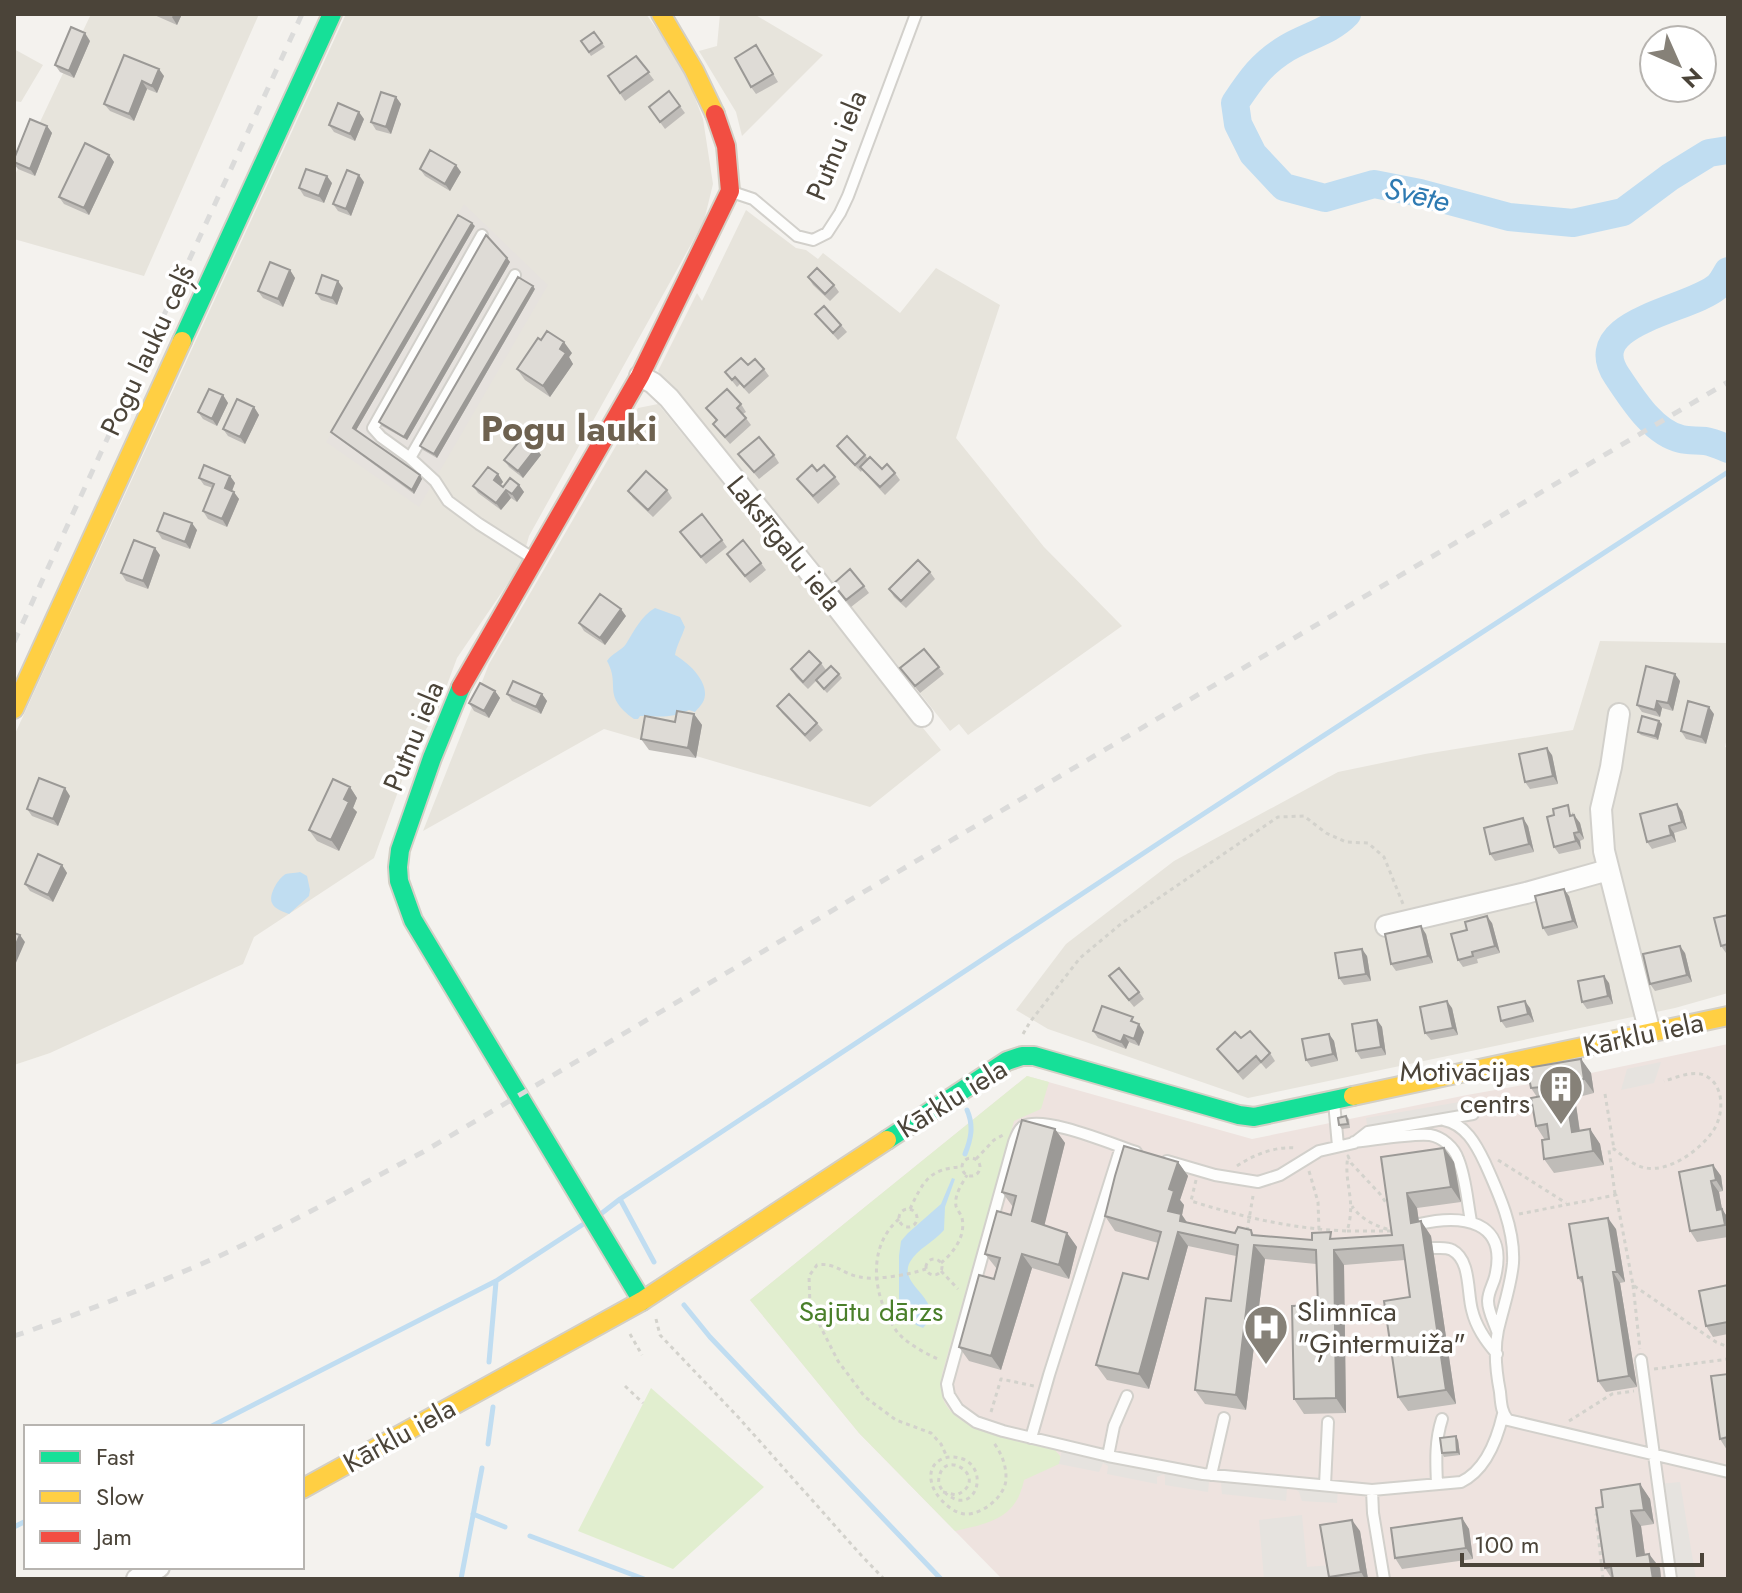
<svg xmlns="http://www.w3.org/2000/svg" width="1742" height="1593" viewBox="0 0 1742 1593" font-family="Jost,sans-serif">
  <rect width="100%" height="100%" fill="#f4f2ee"/>
  <path fill="#e7e4dc" d="M 91,14 L 259,14 L 144,276 L 14,239 L 14,177 Z
    M 346,14 L 646,14 L 683,66 L 703,119 L 713,184 L 704,221 L 529,536 L 521,564 L 457,658 L 437,712 L 413,750 L 374,858 L 254,937 L 243,964 L 50,1053 L 14,1065 L 14,736 Z
    M 720,14 L 754,14 L 823,55 L 742,136 L 736,112 L 699,51 L 717,46 Z
    M 14,49 L 43,65 L 21,102 L 14,101 Z
    M 746,210 L 796,248 L 806,250 L 818,259 L 823,253 L 900,313 L 936,268 L 1000,305 L 956,438 L 1044,547 L 1122,626 L 968,735 L 959,724 L 950,731 L 830,580 L 805,552 L 658,371 L 697,293 L 702,301 Z
    M 658,404 L 941,750 L 870,807 L 604,729 L 423,831 L 489,664 L 638,408 Z
    M 1600,641 L 1728,643 L 1728,733 L 1725,747 L 1728,748 L 1728,993 L 1675,1008 L 1248,1098 L 1048,1029 L 1016,1010 L 1066,944 L 1174,861 L 1338,772 L 1425,754 L 1573,730 Z"/>
  <path fill="#e6e2de" d="M 464,204 L 548,285 L 419,507 L 326,442 Z"/>
  <path fill="#eee3df" d="M 1728,1044 L 1728,1579 L 1002,1579 L 859,1433 L 750,1300 L 1027,1076 L 1252,1139 L 1467,1095 L 1591,1073 Z"/>
  <path fill="#e1eecf" d="M 1027,1076 L 1049,1082 L 1041,1109 L 1014,1121 L 942,1374 C 942,1385 940,1396 946,1405 C 963,1433 1024,1442 1055,1450 L 1061,1457 L 1059,1464 L 1024,1480 C 1016,1519 990,1523 955,1531 L 859,1433 L 750,1300 Z
    M 651,1388 L 764,1487 L 673,1569 L 578,1531 Z"/>
  <path fill="#e6e3df" d="M 1661,1062 L 1654,1083 L 1621,1090 L 1627,1069 Z
    M 1471,1100 L 1473,1114 L 1368,1132 L 1366,1118 Z
    M 1063,1446 L 1203,1474 L 1338,1486 L 1337,1503 L 1302,1501 L 1299,1492 L 1294,1488 L 1287,1488 L 1286,1501 L 1278,1500 L 1222,1494 L 1221,1481 L 1218,1479 L 1212,1479 L 1209,1482 L 1208,1492 L 1165,1485 L 1165,1477 L 1164,1474 L 1157,1477 L 1157,1484 L 1107,1474 L 1108,1466 L 1103,1463 L 1099,1472 L 1059,1464 Z
    M 1680,1482 L 1696,1579 L 1671,1579 L 1658,1484 Z
    M 1302,1515 L 1307,1567 L 1333,1565 L 1335,1579 L 1264,1579 L 1259,1520 Z"/>
  <path fill="#c0ddf1" d="M 655,608 L 680,617 L 685,627 C 682,637 677,644 675,655 C 689,663 712,684 703,702 C 701,706 697,709 695,712 L 689,710 C 670,719 660,716 640,716 L 638,719 L 634,719 C 601,695 621,686 607,661 C 612,653 621,651 626,644 C 634,631 641,616 655,608 Z
    M 300,872 L 307,876 L 310,890 L 309,896 L 289,914 C 284,912 274,909 272,903 C 268,895 279,877 286,874 C 287,873 299,873 300,872 Z
    M 952,1178 L 955,1179 L 945,1207 L 944,1230 C 934,1242 917,1249 910,1262 C 901,1278 921,1290 927,1302 C 931,1308 930,1315 929,1321 L 923,1328 L 916,1325 L 899,1304 L 899,1256 L 901,1241 L 908,1233 L 941,1204 Z"/>
  <g fill="none" stroke-linecap="round" stroke-linejoin="round">
    <path stroke="#c0ddf1" stroke-width="5" d="M 965,1154 C 971,1139 974,1126 967,1110
      M 620,1199 L 654,1262
      M 602,1213 L 620,1199 L 1168,837 L 1728,472
      M 684,1305 L 710,1337 L 941,1579
      M 489,1362 L 496,1282
      M 210,1427 L 496,1281 L 582,1225
      M 488,1444 L 493,1407
      M 473,1514 L 505,1527
      M 14,1527 L 26,1521
      M 530,1536 L 644,1579
      M 461,1579 L 482,1468"/>
    <path stroke="#c0ddf1" stroke-width="28" d="M 1347,14 C 1331,31 1307,36 1287,48 C 1262,63 1251,79 1235,103 L 1238,124 L 1253,154 L 1284,187 L 1325,198 L 1374,184 L 1420,193 L 1509,217 L 1573,223 L 1623,212 L 1670,177 L 1709,153 L 1728,150
      M 1728,271 C 1725,276 1722,282 1718,286 C 1690,311 1580,321 1617,376 C 1632,398 1653,433 1681,439 C 1688,441 1697,440 1705,441 C 1713,442 1721,446 1728,449"/>
    <g stroke="#d2d0cb" stroke-width="14">
      <path id="lane" d="M 732,192 L 753,199 L 797,236 L 813,240 L 827,233 L 840,213 L 848,196 L 916,14
        M 482,235 L 373,428 L 381,437 L 410,458 L 435,481 L 448,501 L 479,524 L 534,559
        M 410,458 L 515,275
        M 1334,1102 L 1338,1146
        M 1444,1120 C 1465,1124 1476,1144 1485,1163 C 1499,1194 1515,1229 1513,1263 C 1511,1286 1503,1308 1498,1330 C 1494,1349 1496,1372 1500,1392 C 1501,1402 1501,1412 1508,1420 L 1728,1472
        M 1354,1142 C 1374,1140 1412,1133 1430,1135 C 1442,1137 1454,1147 1458,1159 C 1466,1178 1467,1201 1471,1221
        M 1136,1152 C 1114,1145 1044,1115 1024,1126 C 1019,1128 1016,1137 1014,1142 L 947,1384 L 949,1395 L 958,1409 L 976,1422 L 1003,1431 L 1108,1456 L 1203,1474 L 1372,1490 L 1461,1482 C 1486,1470 1497,1440 1503,1414
        M 1167,1161 L 1215,1175 L 1258,1182 L 1280,1175 L 1319,1151 L 1354,1143 L 1368,1132 L 1473,1114
        M 1419,1224 C 1462,1214 1509,1220 1495,1277 C 1493,1285 1488,1292 1488,1301 C 1488,1311 1494,1322 1497,1331
        M 1433,1248 C 1440,1248 1447,1247 1452,1250 C 1471,1260 1467,1292 1472,1310 C 1476,1327 1485,1340 1497,1354
        M 1641,1360 L 1671,1579
        M 1031,1438 L 1049,1375 L 1121,1147
        M 1108,1456 L 1114,1426 L 1127,1396
        M 1211,1475 L 1224,1418
        M 1437,1484 C 1436,1462 1435,1440 1442,1419
        M 1325,1485 L 1328,1422
        M 1372,1490 L 1373,1513 L 1384,1579"/>
    </g>
    <g stroke="#d2d0cb" stroke-width="24">
      <path id="street" d="M 640,376 L 653,383 L 669,398 L 816,580 L 922,716
        M 1619,714 L 1611,767 L 1601,809 L 1604,851 L 1650,1033
        M 1386,926 L 1526,893 L 1608,870
        M 137,1579 L 159,1567"/>
    </g>
    <g stroke="#d3cfc5" stroke-width="22">
      <path id="fast" d="M 182,341 L 332,14
        M 461,687 L 432,758 L 400,850 L 398,867 L 399,881 L 413,920 L 642,1301
        M 887,1140 L 1007,1061 L 1022,1056 L 1034,1056 L 1239,1115 L 1254,1117 L 1353,1096"/>
    </g>
    <g stroke="#d3cfc5" stroke-width="22">
      <path id="slow" d="M 661,14 L 694,70 L 715,114
        M 14,709 L 182,341
        M 1353,1096 L 1728,1016
        M 302,1489 L 642,1301 L 887,1140"/>
    </g>
    <g stroke="#d3cfc5" stroke-width="22">
      <path id="jam" d="M 461,687 L 640,376 L 730,191 L 726,146 L 715,114"/>
    </g>
    <path stroke="#d3d2cc" stroke-width="3" stroke-dasharray="4 4" stroke-linecap="butt" d="M 1023,1034 L 1030,1022 L 1080,958 L 1122,923 L 1278,817 L 1304,816 L 1326,833 L 1346,842 L 1368,843 L 1384,857 L 1403,904
      M 1605,1094 L 1614,1149
      M962 1167a9 9 0 1 1 18 0a9 9 0 1 1-18 0Z
      M 976,1159 L 994,1140 L 1003,1135
      M 1498,1160 L 1566,1203
      M 1237,1166 C 1255,1154 1276,1146 1297,1148
      M 1309,1171 L 1318,1202 L 1319,1230
      M 1196,1180 L 1191,1201 C 1242,1217 1293,1229 1347,1231 C 1357,1200 1343,1183 1348,1156 L 1351,1163 L 1380,1194 L 1389,1207
      M 1615,1194 L 1609,1150 L 1614,1149 C 1623,1156 1634,1166 1646,1168 C 1670,1172 1700,1150 1713,1131 C 1724,1115 1725,1086 1706,1076 C 1694,1069 1676,1078 1664,1081
      M 910,1209 C 923,1182 929,1168 962,1167
      M899 1218a9 9 0 1 1 18 0a9 9 0 1 1-18 0Z
      M 1519,1214 L 1616,1195 L 1633,1285 L 1716,1342 L 1728,1347
      M 899,1219 C 870,1244 872,1285 888,1317 C 891,1322 894,1328 898,1333 C 909,1345 925,1353 940,1360
      M 1247,1231 L 1253,1196
      M 1347,1231 L 1395,1231 C 1379,1228 1361,1220 1352,1206
      M926 1267a8 8 0 1 1 16 0a8 8 0 1 1-16 0Z
      M 941,1263 C 954,1252 966,1236 962,1218 C 961,1214 957,1210 956,1206 C 954,1195 962,1184 967,1175
      M 926,1269 C 912,1274 874,1281 860,1277 C 842,1274 836,1262 817,1265 L 809,1276 L 810,1306 L 838,1361 L 865,1397 L 896,1420 L 931,1433 L 941,1444 L 947,1457
      M 941,1271 L 958,1289
      M 1633,1285 L 1640,1349
      M 656,1319 L 660,1335 L 739,1418 L 861,1555 L 884,1579
      M 630,1334 L 642,1355
      M 1654,1369 L 1728,1359
      M 625,1386 L 643,1403
      M 991,1412 L 1001,1379 L 1034,1386
      M 1569,1421 L 1612,1394 L 1634,1391
      M 943,1492 L 956,1495 C 992,1480 944,1446 939,1478 C 937,1486 944,1493 951,1497 C 976,1512 989,1470 963,1459 C 957,1457 951,1456 945,1458 C 928,1463 928,1480 936,1493 C 942,1502 953,1513 965,1514 C 983,1515 1007,1495 1006,1477 C 1006,1464 1001,1453 994,1443
      M 1603,1579 L 1596,1515 L 1606,1503"/>
    <use href="#lane" stroke="#fdfdfc" stroke-width="10"/>
    <use href="#street" stroke="#fdfdfc" stroke-width="20"/>
    <use href="#fast" stroke="#16e098" stroke-width="18"/>
    <use href="#slow" stroke="#ffcf43" stroke-width="18"/>
    <use href="#jam" stroke="#f24e42" stroke-width="18"/>
    <path stroke="#dbdbda" stroke-width="5" stroke-dasharray="10 10" stroke-linecap="butt" d="M 14,642 L 302,14
      M 14,1336 C 82,1313 149,1287 215,1258 C 286,1226 354,1188 423,1152 L 1728,382"/>
  </g>
  <path fill="#bfbcb8" d="M 152,14 L 182,14 L 177,25 Z
    M 594,32 L 605,47 L 591,56 L 581,41 Z
    M 90,41 L 74,78 L 60,72 L 55,65 Z
    M 761,53 L 778,82 L 756,94 L 751,87 Z
    M 124,55 L 164,76 L 157,93 L 147,89 L 134,121 L 110,111 L 104,104 Z
    M 636,56 L 654,80 L 625,101 L 608,76 Z
    M 669,91 L 685,113 L 665,129 L 649,107 Z
    M 396,97 L 401,104 L 391,134 L 376,130 L 371,122 Z
    M 364,119 L 355,141 L 334,132 L 329,125 Z
    M 47,126 L 52,133 L 35,176 L 18,169 L 14,164 L 14,159 Z
    M 109,155 L 114,162 L 89,215 L 64,204 L 59,197 Z
    M 420,169 L 461,172 L 450,191 L 425,176 Z
    M 364,182 L 351,216 L 338,211 L 333,204 Z
    M 332,183 L 324,203 L 304,196 L 299,188 Z
    M 475,226 L 356,430 L 422,479 L 414,494 L 334,435 L 331,432 Z
    M 507,258 L 510,262 L 407,440 L 382,426 L 379,422 Z
    M 290,270 L 295,278 L 283,307 L 263,298 L 258,291 Z
    M 808,277 L 834,285 L 839,292 L 830,301 L 813,285 Z
    M 343,288 L 337,305 L 321,300 L 316,293 Z
    M 535,289 L 437,458 L 423,450 L 420,446 Z
    M 815,314 L 841,325 L 847,332 L 838,340 Z
    M 572,353 L 569,357 L 573,364 L 550,397 L 525,380 L 517,369 Z
    M 748,365 L 764,369 L 769,376 L 749,394 L 740,384 L 737,387 L 725,372 Z
    M 223,395 L 228,403 L 217,426 L 203,419 L 198,412 Z
    M 741,404 L 746,412 L 743,414 L 751,425 L 730,444 L 713,424 L 716,420 L 706,408 Z
    M 254,407 L 259,415 L 245,444 L 228,436 L 223,429 Z
    M 837,446 L 865,455 L 868,459 L 882,469 L 895,473 L 900,480 L 885,495 L 862,470 L 861,472 L 842,453 Z
    M 536,448 L 541,455 L 523,478 L 509,467 L 504,460 Z
    M 738,454 L 774,455 L 779,463 L 759,479 Z
    M 817,471 L 835,477 L 840,484 L 818,504 L 797,479 Z
    M 498,474 L 503,482 L 500,485 L 503,487 L 519,485 L 524,492 L 517,502 L 511,498 L 501,510 L 478,493 L 473,486 Z
    M 230,476 L 235,483 L 232,491 L 239,499 L 227,527 L 208,519 L 203,511 L 213,488 L 204,485 L 199,478 Z
    M 667,490 L 672,498 L 653,517 L 633,498 L 628,491 Z
    M 197,530 L 190,549 L 162,539 L 157,531 Z
    M 686,539 L 722,540 L 727,547 L 706,564 Z
    M 160,555 L 148,589 L 126,581 L 121,573 Z
    M 732,561 L 761,563 L 766,570 L 750,583 Z
    M 930,572 L 935,579 L 906,608 L 894,597 L 889,589 Z
    M 833,584 L 864,586 L 869,593 L 851,607 Z
    M 626,616 L 605,645 L 584,631 L 579,623 Z
    M 924,649 L 944,674 L 920,693 L 900,668 Z
    M 821,663 L 826,670 L 839,674 L 842,678 L 827,693 L 816,681 L 808,689 L 796,677 L 791,669 Z
    M 1680,681 L 1673,711 L 1662,708 L 1660,717 L 1642,712 L 1637,705 Z
    M 495,691 L 500,698 L 489,718 L 474,711 L 469,703 Z
    M 507,694 L 542,694 L 547,701 L 541,714 L 512,701 Z
    M 777,706 L 817,723 L 823,730 L 810,742 L 782,713 Z
    M 694,714 L 702,725 L 696,758 L 649,750 L 641,739 L 675,722 Z
    M 1714,714 L 1706,744 L 1686,739 L 1681,731 Z
    M 1659,721 L 1662,724 L 1658,740 L 1641,735 L 1638,732 Z
    M 1552,755 L 1558,784 L 1530,789 L 1525,782 Z
    M 350,787 L 357,798 L 353,808 L 357,812 L 339,851 L 317,841 L 309,830 Z
    M 70,796 L 58,826 L 32,816 L 27,809 Z
    M 1682,811 L 1687,829 L 1674,833 L 1676,842 L 1652,849 L 1647,842 Z
    M 1573,812 L 1574,816 L 1580,823 L 1584,839 L 1580,841 L 1581,849 L 1559,854 L 1554,847 Z
    M 1528,826 L 1534,852 L 1495,861 L 1490,854 Z
    M 62,865 L 67,873 L 53,902 L 30,891 L 25,884 Z
    M 1569,896 L 1578,928 L 1548,936 L 1543,928 Z
    M 1728,915 L 1728,952 L 1726,953 L 1721,946 Z
    M 1492,923 L 1500,953 L 1477,959 L 1478,963 L 1463,967 L 1458,960 Z
    M 1426,934 L 1433,963 L 1396,971 L 1391,964 Z
    M 1685,953 L 1692,982 L 1655,991 L 1650,984 Z
    M 1367,956 L 1371,981 L 1344,985 L 1339,978 Z
    M 1109,976 L 1139,992 L 1144,999 L 1134,1007 Z
    M 1609,983 L 1613,1004 L 1587,1009 L 1582,1002 Z
    M 1452,1008 L 1458,1035 L 1431,1040 L 1425,1033 Z
    M 1530,1008 L 1534,1022 L 1506,1028 L 1501,1021 Z
    M 1377,1020 L 1382,1027 L 1386,1055 L 1361,1059 L 1356,1051 Z
    M 1137,1024 L 1144,1032 L 1139,1046 L 1129,1042 L 1126,1049 L 1098,1038 L 1093,1031 Z
    M 1329,1034 L 1334,1041 L 1338,1061 L 1311,1067 L 1306,1060 Z
    M 1241,1038 L 1270,1053 L 1275,1061 L 1266,1069 L 1261,1063 L 1243,1080 L 1217,1049 Z
    M 1581,1059 L 1591,1073 L 1594,1093 L 1575,1098 L 1580,1131 L 1590,1129 L 1600,1144 L 1604,1165 L 1554,1173 L 1544,1159 L 1545,1140 L 1536,1126 L 1537,1097 L 1531,1088 Z
    M 1346,1116 L 1349,1119 L 1350,1128 L 1342,1129 L 1339,1125 Z
    M 1055,1129 L 1065,1143 L 1044,1225 L 1067,1233 L 1077,1247 L 1069,1279 L 1032,1268 L 1001,1370 L 969,1361 L 959,1347 L 994,1279 L 997,1269 L 985,1254 L 1011,1215 L 1013,1207 L 1002,1192 Z
    M 1381,1157 L 1454,1162 L 1461,1202 L 1417,1208 L 1419,1222 L 1421,1221 L 1431,1236 L 1456,1404 L 1408,1411 L 1398,1397 L 1410,1297 L 1405,1260 L 1344,1265 L 1346,1413 L 1304,1414 L 1294,1399 L 1318,1305 L 1316,1264 L 1265,1259 L 1246,1410 L 1205,1404 L 1195,1390 L 1231,1301 L 1236,1256 L 1188,1246 L 1149,1389 L 1107,1380 L 1096,1365 L 1148,1279 L 1158,1243 L 1115,1231 L 1105,1216 L 1178,1162 L 1188,1176 L 1180,1200 L 1184,1205 L 1182,1215 L 1187,1222 L 1235,1233 L 1251,1230 L 1254,1235 L 1312,1240 L 1392,1235 Z
    M 1713,1165 L 1721,1176 L 1723,1191 L 1719,1192 L 1722,1209 L 1728,1218 L 1728,1237 L 1697,1242 L 1690,1231 Z
    M 1616,1229 L 1625,1282 L 1620,1283 L 1637,1387 L 1606,1392 L 1598,1381 L 1584,1286 L 1578,1278 Z
    M 1728,1285 L 1728,1334 L 1713,1337 L 1706,1326 Z
    M 1728,1374 L 1728,1449 L 1727,1450 L 1720,1439 Z
    M 1458,1440 L 1460,1455 L 1444,1457 L 1442,1453 Z
    M 1640,1484 L 1650,1499 L 1654,1524 L 1641,1526 L 1645,1555 L 1660,1568 L 1661,1579 L 1612,1579 L 1605,1568 L 1603,1507 Z
    M 1462,1518 L 1469,1529 L 1473,1559 L 1402,1569 L 1395,1558 Z
    M 1360,1531 L 1368,1579 L 1330,1579 L 1329,1577 Z"/>
  <path fill="#9b9996" d="M 174,14 L 182,14 L 177,25 L 172,17 Z
    M 85,33 L 90,41 L 74,78 L 69,71 Z
    M 159,69 L 164,76 L 157,93 L 152,86 Z
    M 142,81 L 147,89 L 134,121 L 129,114 Z
    M 396,97 L 401,104 L 391,134 L 386,127 Z
    M 359,112 L 364,119 L 355,141 L 350,134 Z
    M 47,126 L 52,133 L 35,176 L 30,169 Z
    M 109,155 L 114,162 L 89,215 L 84,208 Z
    M 456,165 L 461,172 L 450,191 L 445,184 Z
    M 359,175 L 364,182 L 351,216 L 346,209 Z
    M 327,176 L 332,183 L 324,203 L 319,196 Z
    M 472,223 L 475,226 L 355,432 L 353,428 Z
    M 507,258 L 510,262 L 407,440 L 404,437 Z
    M 290,270 L 295,278 L 283,307 L 278,299 Z
    M 338,281 L 343,288 L 337,305 L 332,298 Z
    M 533,286 L 535,289 L 437,458 L 434,454 Z
    M 564,342 L 572,353 L 569,357 L 573,364 L 550,397 L 543,386 L 560,349 Z
    M 223,395 L 228,403 L 217,426 L 212,419 Z
    M 254,407 L 259,415 L 245,444 L 240,437 Z
    M 536,448 L 541,455 L 523,478 L 518,471 Z
    M 498,474 L 503,482 L 499,487 L 494,480 Z
    M 420,475 L 422,479 L 414,494 L 412,490 Z
    M 230,476 L 235,483 L 230,496 L 225,488 Z
    M 519,485 L 524,492 L 517,502 L 512,494 Z
    M 506,490 L 511,498 L 501,510 L 496,503 Z
    M 234,492 L 239,499 L 227,527 L 222,519 Z
    M 192,523 L 197,530 L 190,549 L 185,542 Z
    M 155,548 L 160,555 L 148,589 L 143,581 Z
    M 621,609 L 626,616 L 605,645 L 600,638 Z
    M 1675,674 L 1680,681 L 1673,711 L 1668,703 Z
    M 495,691 L 500,698 L 489,718 L 484,711 Z
    M 542,694 L 547,701 L 541,714 L 536,707 Z
    M 1657,701 L 1662,708 L 1660,717 L 1655,710 Z
    M 1709,707 L 1714,714 L 1706,744 L 1701,737 Z
    M 694,714 L 702,725 L 696,758 L 688,748 Z
    M 1659,721 L 1662,724 L 1658,740 L 1655,736 Z
    M 1547,748 L 1552,755 L 1558,784 L 1553,776 Z
    M 350,787 L 357,798 L 353,808 L 357,812 L 339,851 L 331,840 L 344,799 Z
    M 65,788 L 70,796 L 58,826 L 53,819 Z
    M 1677,804 L 1682,811 L 1687,829 L 1682,822 Z
    M 1574,815 L 1580,823 L 1584,839 L 1579,832 Z
    M 1523,818 L 1528,826 L 1534,852 L 1529,844 Z
    M 1669,826 L 1674,833 L 1676,842 L 1671,835 Z
    M 1574,833 L 1580,841 L 1581,849 L 1576,841 Z
    M 62,865 L 67,873 L 53,902 L 48,895 Z
    M 1564,889 L 1569,896 L 1578,928 L 1573,921 Z
    M 1487,916 L 1492,923 L 1500,953 L 1495,946 Z
    M 1421,926 L 1426,934 L 1433,963 L 1428,956 Z
    M 20,935 L 25,942 L 15,965 L 14,964 L 14,949 Z
    M 1680,946 L 1685,953 L 1692,982 L 1687,975 Z
    M 1362,949 L 1367,956 L 1371,981 L 1366,974 Z
    M 1604,976 L 1609,983 L 1613,1004 L 1608,996 Z
    M 1447,1001 L 1452,1008 L 1458,1035 L 1453,1028 Z
    M 1525,1001 L 1530,1008 L 1534,1022 L 1528,1014 Z
    M 1377,1020 L 1382,1027 L 1386,1055 L 1381,1047 Z
    M 1139,1024 L 1144,1032 L 1139,1046 L 1134,1039 Z
    M 1329,1034 L 1334,1041 L 1338,1061 L 1333,1054 Z
    M 1124,1035 L 1129,1042 L 1126,1049 L 1121,1042 Z
    M 1581,1059 L 1591,1073 L 1594,1093 L 1584,1079 Z
    M 1564,1083 L 1575,1098 L 1582,1147 L 1572,1132 Z
    M 1055,1129 L 1065,1143 L 1042,1235 L 1032,1221 Z
    M 1590,1129 L 1600,1144 L 1604,1165 L 1593,1151 Z
    M 1444,1148 L 1454,1162 L 1461,1202 L 1451,1187 Z
    M 1178,1162 L 1188,1176 L 1180,1200 L 1184,1205 L 1182,1215 L 1191,1229 L 1190,1235 L 1180,1221 L 1168,1211 L 1169,1189 Z
    M 1713,1165 L 1721,1176 L 1723,1191 L 1716,1180 Z
    M 1711,1181 L 1719,1192 L 1722,1209 L 1728,1218 L 1728,1229 L 1717,1210 Z
    M 1407,1193 L 1417,1208 L 1421,1237 L 1411,1223 Z
    M 1608,1218 L 1616,1229 L 1625,1282 L 1617,1272 Z
    M 1421,1221 L 1431,1236 L 1456,1404 L 1446,1390 Z
    M 1178,1232 L 1188,1246 L 1149,1389 L 1139,1374 Z
    M 1067,1233 L 1077,1247 L 1069,1279 L 1059,1265 Z
    M 1254,1245 L 1265,1259 L 1246,1410 L 1236,1395 Z
    M 1334,1250 L 1344,1265 L 1346,1413 L 1336,1398 Z
    M 1022,1254 L 1032,1268 L 1001,1370 L 991,1356 Z
    M 1613,1272 L 1620,1283 L 1637,1387 L 1629,1376 Z
    M 1456,1436 L 1458,1440 L 1460,1455 L 1457,1452 Z
    M 1640,1484 L 1650,1499 L 1654,1524 L 1644,1510 Z
    M 1631,1511 L 1641,1526 L 1647,1570 L 1637,1556 Z
    M 1462,1518 L 1469,1529 L 1473,1559 L 1466,1548 Z
    M 1352,1520 L 1360,1531 L 1368,1579 L 1365,1579 L 1361,1572 Z
    M 1649,1554 L 1660,1568 L 1661,1579 L 1653,1579 Z"/>
  <path fill="#dedbd6" stroke="#9b9996" stroke-width="2" d="M 71,27 L 85,33 L 69,71 L 55,65 Z
    M 594,32 L 602,43 L 589,52 L 581,41 Z
    M 756,45 L 773,74 L 751,87 L 735,58 Z
    M 124,55 L 159,69 L 152,86 L 142,81 L 129,114 L 104,104 Z
    M 636,56 L 649,72 L 620,93 L 608,76 Z
    M 669,91 L 680,106 L 660,122 L 649,107 Z
    M 381,92 L 396,97 L 386,127 L 371,122 Z
    M 338,103 L 359,112 L 350,134 L 329,125 Z
    M 30,119 L 47,126 L 30,169 L 14,162 L 14,159 Z
    M 85,143 L 109,155 L 84,208 L 59,197 Z
    M 430,150 L 456,165 L 445,184 L 420,169 Z
    M 306,169 L 327,176 L 319,196 L 299,188 Z
    M 347,170 L 359,175 L 346,209 L 333,204 Z
    M 458,215 L 472,223 L 353,428 L 420,475 L 412,490 L 331,432 Z
    M 486,235 L 507,258 L 404,437 L 379,422 Z
    M 270,262 L 290,270 L 278,299 L 258,291 Z
    M 817,268 L 834,285 L 825,294 L 808,277 Z
    M 322,275 L 338,281 L 332,298 L 316,293 Z
    M 518,277 L 533,286 L 434,454 L 420,446 Z
    M 824,306 L 841,325 L 833,333 L 815,314 Z
    M 547,331 L 564,342 L 560,349 L 566,353 L 543,386 L 517,369 L 538,338 L 541,340 Z
    M 741,358 L 748,365 L 755,359 L 764,369 L 744,387 L 735,377 L 732,380 L 725,372 Z
    M 209,389 L 223,395 L 212,419 L 198,412 Z
    M 727,389 L 741,404 L 737,408 L 746,418 L 725,437 L 713,424 L 717,420 L 706,408 Z
    M 237,399 L 254,407 L 240,437 L 223,429 Z
    M 847,436 L 865,455 L 855,465 L 837,446 Z
    M 523,437 L 536,448 L 518,471 L 504,460 Z
    M 759,437 L 774,455 L 754,472 L 738,454 Z
    M 870,457 L 882,469 L 887,464 L 895,473 L 880,487 L 860,467 Z
    M 204,465 L 230,476 L 225,488 L 234,492 L 222,519 L 203,511 L 214,484 L 199,478 Z
    M 812,465 L 817,471 L 824,465 L 835,477 L 813,496 L 797,479 Z
    M 488,467 L 498,474 L 494,480 L 503,487 L 510,478 L 519,485 L 512,494 L 506,490 L 496,503 L 473,486 Z
    M 646,471 L 667,490 L 648,510 L 628,491 Z
    M 164,513 L 192,523 L 185,542 L 157,531 Z
    M 702,514 L 722,540 L 701,557 L 680,532 Z
    M 134,540 L 155,548 L 143,581 L 121,573 Z
    M 743,540 L 761,563 L 745,576 L 727,554 Z
    M 918,560 L 930,572 L 901,601 L 889,589 Z
    M 850,569 L 864,586 L 846,600 L 833,584 Z
    M 600,594 L 621,609 L 600,638 L 579,623 Z
    M 924,649 L 939,667 L 915,686 L 900,668 Z
    M 809,651 L 821,663 L 803,682 L 791,669 Z
    M 831,666 L 839,674 L 824,689 L 816,680 Z
    M 1646,666 L 1675,674 L 1668,703 L 1657,701 L 1655,710 L 1637,705 Z
    M 513,681 L 542,694 L 536,707 L 507,694 Z
    M 480,683 L 495,691 L 484,711 L 469,703 Z
    M 789,694 L 817,723 L 805,735 L 777,706 Z
    M 1688,701 L 1709,707 L 1701,737 L 1681,731 Z
    M 677,711 L 694,714 L 688,748 L 641,739 L 645,716 L 675,722 Z
    M 1642,716 L 1659,721 L 1655,736 L 1638,732 Z
    M 1547,748 L 1553,776 L 1525,782 L 1519,754 Z
    M 39,778 L 65,788 L 53,819 L 27,809 Z
    M 333,779 L 350,787 L 344,799 L 349,802 L 331,840 L 309,830 Z
    M 1677,804 L 1682,822 L 1669,826 L 1671,835 L 1647,842 L 1640,814 Z
    M 1568,805 L 1570,816 L 1574,815 L 1579,832 L 1574,833 L 1576,841 L 1554,847 L 1547,817 L 1554,815 L 1553,809 Z
    M 1523,818 L 1529,844 L 1490,854 L 1484,828 Z
    M 38,854 L 62,865 L 48,895 L 25,884 Z
    M 1564,889 L 1573,921 L 1543,928 L 1535,896 Z
    M 1728,915 L 1728,944 L 1721,946 L 1714,918 Z
    M 1487,916 L 1495,946 L 1472,952 L 1473,956 L 1458,960 L 1451,934 L 1467,930 L 1465,922 Z
    M 1421,926 L 1428,956 L 1391,964 L 1385,934 Z
    M 14,933 L 20,935 L 14,949 Z
    M 1680,946 L 1687,975 L 1650,984 L 1643,954 Z
    M 1362,949 L 1366,974 L 1339,978 L 1335,953 Z
    M 1119,968 L 1139,992 L 1129,1000 L 1109,976 Z
    M 1604,976 L 1608,996 L 1582,1002 L 1578,981 Z
    M 1447,1001 L 1453,1028 L 1425,1033 L 1420,1007 Z
    M 1525,1001 L 1528,1014 L 1501,1021 L 1498,1007 Z
    M 1102,1006 L 1133,1017 L 1131,1021 L 1139,1024 L 1134,1039 L 1124,1035 L 1121,1042 L 1093,1031 Z
    M 1377,1020 L 1381,1047 L 1356,1051 L 1352,1024 Z
    M 1250,1031 L 1270,1053 L 1261,1062 L 1256,1056 L 1238,1072 L 1217,1049 L 1235,1032 L 1241,1038 Z
    M 1329,1034 L 1333,1054 L 1306,1060 L 1302,1039 Z
    M 1581,1059 L 1584,1079 L 1564,1083 L 1572,1132 L 1590,1129 L 1593,1151 L 1544,1159 L 1542,1140 L 1549,1139 L 1547,1124 L 1536,1126 L 1531,1098 L 1542,1096 L 1541,1087 L 1531,1088 L 1527,1068 Z
    M 1346,1116 L 1348,1124 L 1339,1125 L 1338,1118 Z
    M 1022,1120 L 1055,1129 L 1032,1221 L 1067,1233 L 1059,1265 L 1022,1254 L 991,1356 L 959,1347 L 979,1275 L 994,1279 L 1000,1258 L 985,1254 L 997,1211 L 1011,1215 L 1016,1196 L 1002,1192 Z
    M 1124,1146 L 1178,1162 L 1169,1189 L 1174,1191 L 1168,1211 L 1181,1214 L 1180,1221 L 1235,1233 L 1238,1227 L 1251,1230 L 1252,1235 L 1312,1240 L 1312,1233 L 1331,1232 L 1330,1239 L 1392,1235 L 1381,1157 L 1444,1148 L 1451,1187 L 1407,1193 L 1411,1223 L 1421,1221 L 1446,1390 L 1398,1397 L 1384,1301 L 1410,1297 L 1403,1245 L 1334,1250 L 1336,1398 L 1294,1399 L 1292,1306 L 1318,1305 L 1316,1250 L 1254,1245 L 1236,1395 L 1195,1390 L 1206,1298 L 1231,1301 L 1238,1245 L 1178,1232 L 1139,1374 L 1096,1365 L 1123,1273 L 1148,1279 L 1161,1232 L 1105,1216 L 1115,1176 Z
    M 1713,1165 L 1716,1180 L 1711,1181 L 1717,1210 L 1722,1209 L 1725,1225 L 1690,1231 L 1679,1172 Z
    M 1608,1218 L 1617,1272 L 1613,1272 L 1629,1376 L 1598,1381 L 1582,1277 L 1578,1278 L 1569,1224 Z
    M 1728,1285 L 1728,1322 L 1706,1326 L 1699,1291 Z
    M 1728,1374 L 1728,1437 L 1720,1439 L 1711,1376 Z
    M 1456,1436 L 1457,1452 L 1442,1453 L 1440,1438 Z
    M 1640,1484 L 1644,1510 L 1631,1511 L 1637,1556 L 1649,1554 L 1653,1579 L 1613,1579 L 1611,1567 L 1605,1568 L 1596,1508 L 1603,1507 L 1601,1490 Z
    M 1462,1518 L 1466,1548 L 1395,1558 L 1391,1528 Z
    M 1352,1520 L 1361,1572 L 1329,1577 L 1320,1525 Z"/>
  <defs>
    <g id="building-pin" transform="scale(2.3)"><path d="M0 17L-7.5 6A9.5 9.5 0 1 1 7.5 6Z" fill="#868178" stroke="#fff"/><path d="M-4-6H4V6H1V3H-1V6H-4ZM-2.5-4.3h1.7v1.8h-1.7ZM.8-4.3h1.7v1.8H.8ZM-2.5-1h1.7V.8h-1.7ZM.8-1h1.7V.8H.8Z" fill="#fff"/></g>
    <g id="hospital-pin" transform="scale(2.3)"><path d="M0 17L-7.5 6A9.5 9.5 0 1 1 7.5 6Z" fill="#868178" stroke="#fff"/><path d="M-5-5h3v3.5h4V-5h3V5h-3V1.5h-4V5h-3Z" fill="#fff"/></g>
  </defs>
  <g fill-rule="evenodd">
    <use href="#building-pin" x="1561" y="1087"/>
    <use href="#hospital-pin" x="1266" y="1327"/>
  </g>
  <g text-anchor="middle" stroke-width="7" stroke-linejoin="round" paint-order="stroke">
    <g font-size="28" fill="#4b4439" stroke="#fff">
      <text transform="translate(836 145) rotate(-68)" y="10">Putnu iela</text>
      <text transform="translate(147 350) rotate(-65)" y="10">Pogu lauku ceļš</text>
      <text transform="translate(785 543) rotate(51)" y="10">Lakstīgalu iela</text>
      <text transform="translate(413 736) rotate(-68)" y="10">Putnu iela</text>
      <text transform="translate(1643 1034) rotate(-12)" y="10">Kārklu iela</text>
      <text transform="translate(952 1098) rotate(-32)" y="10">Kārklu iela</text>
      <text transform="translate(399 1435) rotate(-29)" y="10">Kārklu iela</text>
    </g>
    <g font-size="28" fill="#4b4439" stroke="#fff" text-anchor="end">
      <text x="1530" y="1081">Motivācijas<tspan x="1530" dy="32">centrs</tspan></text>
      <text x="1297" y="1321" text-anchor="start">Slimnīca<tspan x="1297" dy="32">"Ģintermuiža"</tspan></text>
    </g>
    <g font-size="28" fill="#4a7f2a" stroke="#fff">
      <text x="871" y="1321">Sajūtu dārzs</text>
    </g>
    <g font-size="30" font-style="italic" fill="#2e7ab2" stroke="#fff">
      <text transform="translate(1417 195) rotate(13)" y="10">Svēte</text>
    </g>
    <g font-size="36" font-weight="bold" fill="#6e6250" stroke="#fff">
      <text x="569" y="441">Pogu lauki</text>
    </g>
  </g>
  <rect width="1742" height="1593" fill="none" stroke="#4b4439" stroke-width="32"/>
  <rect x="24" y="1425" width="280" height="144" fill="#ffffff" stroke="#b7b4b0" stroke-width="2"/>
  <rect x="40" y="1451" width="40" height="12" fill="#16e098" stroke="#b7b4b0" stroke-width="2"/>
  <text x="96" y="1465" font-size="24" fill="#4b4439">Fast</text>
  <rect x="40" y="1491" width="40" height="12" fill="#ffcf43" stroke="#b7b4b0" stroke-width="2"/>
  <text x="96" y="1505" font-size="24" fill="#4b4439">Slow</text>
  <rect x="40" y="1531" width="40" height="12" fill="#f24e42" stroke="#b7b4b0" stroke-width="2"/>
  <text x="96" y="1545" font-size="24" fill="#4b4439">Jam</text>
  <g transform="translate(1678 64) rotate(135)"><circle r="38" fill="#ffffff" stroke="#b7b4b0" stroke-width="2"/>
  <path d="M0-6L14 30L0 20L-14 30Z" fill="#868178"/>
  <text y="-12" font-size="22" font-weight="bold" text-anchor="middle" fill="#4b4439">N</text>
  </g>
  <path d="M1462 1553v12h240v-12" fill="none" stroke="#4b4439" stroke-width="4"/>
  <text x="1474" y="1553" font-size="24" fill="#4b4439" stroke="#ffffff" stroke-width="6" paint-order="stroke">100 m</text>
</svg>
